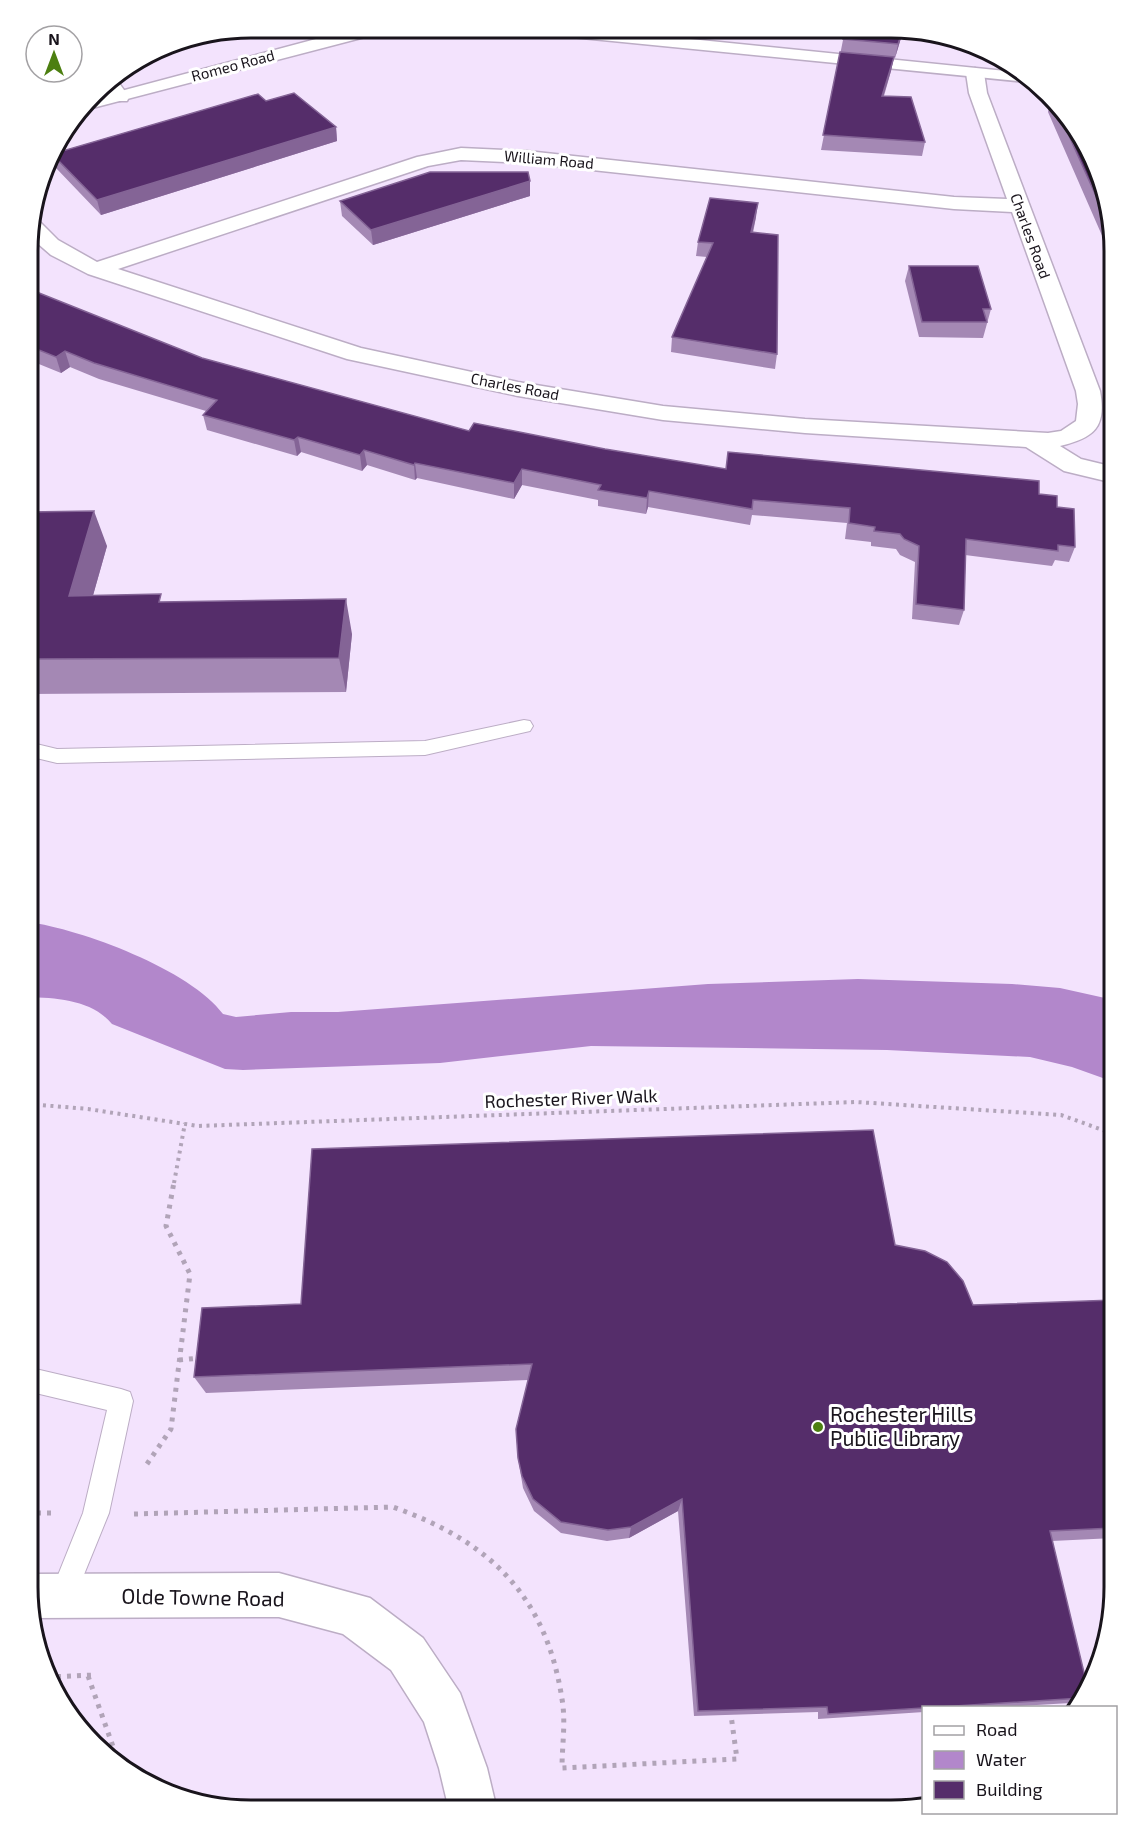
<svg xmlns="http://www.w3.org/2000/svg" width="1141" height="1838" viewBox="0 0 1141 1838" font-family="'Exo 2',sans-serif">
  <rect width="100%" height="100%" fill="#f3e3fd"/>
  <path fill="#b287cb" d="M 28,922 C 81,929 191,970 223,1014 L 236,1017 L 291,1012 L 338,1012 L 708,984 L 858,979 L 1012,984 L 1060,988 L 1114,1000 L 1114,1082 L 1072,1067 L 1030,1057 L 887,1050 L 591,1046 L 440,1063 L 243,1070 L 225,1069 L 112,1024 C 92,1000 58,998 28,997 Z"/>
  <g fill="none" stroke-linecap="round" stroke-linejoin="round">
    <g stroke="#bcadc5" stroke-width="2">
      <path id="lane" d="M 524,720 L 530,721 L 533,726 L 530,731 L 425,755 L 57,763 L 28,756 L 28,742 L 57,749 L 425,741 Z
        M 27,1367 L 121,1389 L 130,1392 L 133,1401 L 109,1513 L 72,1604 L 63,1608 L 54,1604 L 50,1595 L 83,1513 L 107,1410 L 27,1391 Z"/>
    </g>
    <g stroke="#bcadc5" stroke-width="3">
      <path id="street" d="M 975,68 L 984,73 L 987,93 L 1100,391 C 1107,428 1093,438 1060,446 L 1081,459 L 1114,467 L 1114,483 L 1064,471 L 1026,447 L 805,433 L 663,420 L 518,396 L 347,359 L 88,274 L 51,255 L 29,236 L 31,216 L 36,218 L 58,240 L 97,262 L 417,157 L 461,148 L 527,151 L 954,197 L 1007,199 L 969,93 L 966,73 ZM 461,160 L 527,163 L 954,209 L 1012,212 L 1076,391 L 1078,404 L 1076,421 L 1061,431 L 1048,433 L 805,419 L 663,406 L 518,382 L 361,348 L 118,269 L 428,166 Z
        M 114,76 L 129,97 L 127,101 L 113,101 L 101,85 Z
        M 279,1573 L 370,1598 L 423,1638 L 460,1693 L 487,1768 L 497,1810 L 449,1810 L 439,1768 L 424,1722 L 391,1670 L 343,1634 L 279,1617 L 33,1618 L 27,1587 L 29,1574 Z"/>
    </g>
    <g stroke="#bcadc5" stroke-width="3">
      <path id="secondary" d="M 361,27 L 390,27 L 388,31 L 81,111 L 91,99 Z
        M 522,28 L 582,28 L 1026,73 L 1037,83 L 531,33 Z"/>
    </g>
    <path stroke="#b1a4b8" stroke-width="4" stroke-dasharray="3 4.5" stroke-linecap="butt" d="M 28,1104 L 88,1109 L 198,1126 L 856,1102 L 1061,1115 L 1114,1134
      M 174,1183 L 185,1123"/>
    <path stroke="#b1a4b8" stroke-width="5" stroke-dasharray="4 6" stroke-linecap="butt" d="M 179,1360 L 200,1358
      M 147,1464 L 171,1429 L 190,1274 L 166,1226 L 174,1182
      M 27,1513 L 56,1513
      M 134,1514 L 393,1507 C 489,1541 546,1595 562,1699 C 566,1722 562,1745 562,1768 L 737,1759 L 731,1715
      M 88,1676 L 121,1769
      M 47,1677 L 96,1675"/>
    <use href="#lane" fill="#fff" fill-rule="evenodd"/>
    <use href="#street" fill="#fff" fill-rule="evenodd"/>
    <use href="#secondary" fill="#fff" fill-rule="evenodd"/>
  </g>
  <path fill="#a488b4" d="M 664,28 L 797,29 L 719,34 L 717,39 L 671,35 Z
    M 814,29 L 910,29 L 907,39 L 901,38 L 895,58 L 894,57 L 891,71 L 884,96 L 925,142 L 922,156 L 821,150 L 844,35 L 821,36 Z
    M 961,40 L 976,44 L 980,47 L 963,45 Z
    M 1051,98 L 1068,115 L 1097,165 L 1114,251 L 1114,263 L 1048,112 Z
    M 266,101 L 336,127 L 337,141 L 101,215 L 56,168 L 52,154 Z
    M 530,181 L 530,196 L 373,245 L 342,216 L 340,201 Z
    M 756,217 L 753,233 L 777,354 L 775,369 L 671,352 L 672,337 L 707,257 L 696,256 L 698,242 Z
    M 909,266 L 991,309 L 983,338 L 919,337 L 905,281 Z
    M 29,289 L 202,358 L 469,431 L 605,449 L 726,469 L 1039,494 L 1057,507 L 1075,547 L 1069,562 L 1055,560 L 1052,566 L 965,555 L 964,610 L 959,625 L 912,619 L 915,562 L 900,555 L 896,549 L 871,546 L 871,542 L 845,539 L 847,523 L 752,515 L 750,525 L 648,507 L 646,514 L 598,506 L 598,500 L 522,485 L 514,499 L 417,478 L 415,480 L 367,465 L 362,471 L 301,452 L 297,456 L 207,430 L 203,415 L 206,411 L 99,379 L 70,367 L 61,373 L 29,360 Z
    M 28,512 L 107,546 L 93,595 L 163,602 L 352,634 L 346,692 L 28,694 Z
    M 895,1245 L 973,1305 L 1114,1300 L 1114,1538 L 1052,1541 L 1088,1689 L 1081,1700 L 1070,1703 L 1003,1707 L 924,1707 L 924,1712 L 818,1719 L 818,1712 L 694,1716 L 678,1511 L 629,1538 L 607,1541 L 561,1533 L 534,1511 L 523,1488 L 518,1458 L 528,1380 L 206,1393 L 194,1377 L 301,1304 Z"/>
  <path fill="#846496" d="M 717,28 L 719,28 L 717,39 Z
    M 903,29 L 901,38 L 895,58 L 898,44 Z
    M 894,57 L 891,71 L 879,110 L 882,96 Z
    M 336,127 L 337,141 L 101,215 L 97,200 Z
    M 530,181 L 530,196 L 373,245 L 371,230 Z
    M 758,203 L 756,217 L 749,247 L 751,232 Z
    M 65,351 L 70,367 L 61,373 L 56,357 Z
    M 298,437 L 301,452 L 297,456 L 294,440 Z
    M 364,450 L 367,465 L 362,471 L 360,455 Z
    M 415,463 L 417,478 L 415,480 L 414,465 Z
    M 522,469 L 522,485 L 514,499 L 514,483 Z
    M 649,491 L 648,507 L 646,514 L 647,498 Z
    M 94,511 L 107,546 L 83,631 L 69,596 Z
    M 346,599 L 352,634 L 346,692 L 339,658 Z
    M 682,1499 L 678,1511 L 629,1538 L 631,1527 Z"/>
  <path fill="#552d6a" stroke="#846496" stroke-width="1.5" d="M 845,29 L 903,29 L 898,44 L 843,39 Z
    M 840,52 L 894,57 L 882,96 L 911,97 L 925,142 L 823,135 Z
    M 294,93 L 336,127 L 97,200 L 52,154 L 258,94 L 266,101 Z
    M 1053,100 L 1068,115 L 1097,165 L 1109,225 Z
    M 430,172 L 528,172 L 530,181 L 371,230 L 340,201 Z
    M 710,198 L 758,203 L 751,232 L 778,235 L 777,354 L 672,337 L 713,243 L 698,242 Z
    M 909,266 L 978,266 L 991,309 L 983,309 L 987,322 L 922,322 Z
    M 29,289 L 202,358 L 469,431 L 474,423 L 605,449 L 726,469 L 728,452 L 1039,481 L 1039,494 L 1057,496 L 1057,507 L 1074,509 L 1075,547 L 1058,545 L 1058,551 L 966,539 L 964,610 L 916,604 L 919,546 L 904,539 L 900,534 L 874,531 L 875,527 L 849,523 L 850,508 L 753,500 L 752,509 L 649,491 L 647,498 L 598,490 L 601,485 L 522,469 L 514,483 L 415,463 L 414,465 L 364,450 L 360,455 L 298,437 L 294,440 L 203,415 L 217,400 L 94,363 L 65,351 L 56,357 L 29,346 Z
    M 94,511 L 69,596 L 161,594 L 159,602 L 346,599 L 339,658 L 28,659 L 28,512 Z
    M 873,1130 L 895,1245 L 925,1251 L 947,1262 L 963,1281 L 973,1305 L 1114,1300 L 1114,1528 L 1050,1531 L 1088,1689 L 1082,1698 L 828,1714 L 827,1707 L 698,1711 L 682,1499 L 631,1527 L 608,1530 L 561,1522 L 533,1499 L 522,1476 L 518,1458 L 516,1429 L 532,1364 L 194,1377 L 202,1308 L 301,1304 L 312,1149 Z"/>
  <circle fill="#4c7f10" stroke="#fff" stroke-width="2" cx="818" cy="1427" r="6"/>
  <g text-anchor="middle" stroke-width="6" stroke-linejoin="round" paint-order="stroke">
    <g font-size="15" fill="#19141c" stroke="#fff">
      <text transform="translate(233 66) rotate(-15)" y="5">Romeo Road</text>
      <text transform="translate(549 160) rotate(5)" y="5">William Road</text>
      <text transform="translate(1030 236) rotate(70)" y="5">Charles Road</text>
      <text transform="translate(515 387) rotate(11)" y="5">Charles Road</text>
    </g>
    <g font-size="18" fill="#19141c" stroke="#fff">
      <text transform="translate(571 1099) rotate(-2)" y="6">Rochester River Walk</text>
    </g>
    <g font-size="21" fill="#19141c" stroke="#fff" text-anchor="start">
      <text x="830" y="1422">Rochester Hills<tspan x="830" dy="24">Public Library</tspan></text>
    </g>
    <g font-size="21" fill="#19141c" stroke="#fff">
      <text transform="translate(203 1598) rotate(1)" y="7">Olde Towne Road</text>
    </g>
  </g>
  <path d="M0 0H1141V1838H0ZM251 38H891A213 213 0 0 1 1104 251V1587A213 213 0 0 1 891 1800H251A213 213 0 0 1 38 1587V251A213 213 0 0 1 251 38Z" fill="#fff" fill-rule="evenodd"/>
  <path fill="none" stroke="#19141c" stroke-width="3" d="M251 38H891A213 213 0 0 1 1104 251V1587A213 213 0 0 1 891 1800H251A213 213 0 0 1 38 1587V251A213 213 0 0 1 251 38Z"/>
  <rect x="922" y="1706" width="195" height="108" fill="#ffffff" stroke="#a3a1a4" stroke-width="1.5"/>
  <rect x="934" y="1726" width="30" height="9" fill="#ffffff" stroke="#a3a1a4" stroke-width="1.5"/>
  <text x="976" y="1736" font-size="18" fill="#19141c">Road</text>
  <rect x="934" y="1751" width="30" height="18" fill="#b287cb" stroke="#a3a1a4" stroke-width="1.5"/>
  <text x="976" y="1766" font-size="18" fill="#19141c">Water</text>
  <rect x="934" y="1781" width="30" height="18" fill="#552d6a" stroke="#a3a1a4" stroke-width="1.5"/>
  <text x="976" y="1796" font-size="18" fill="#19141c">Building</text>
  <g transform="translate(54 54)"><circle r="28" fill="#ffffff" stroke="#a3a1a4" stroke-width="1.5"/>
  <path d="M0-4.5L10 22L0 15L-10 22Z" fill="#4c7f10"/>
  <text y="-9" font-size="16" font-weight="bold" text-anchor="middle" fill="#19141c">N</text>
  </g>
</svg>
